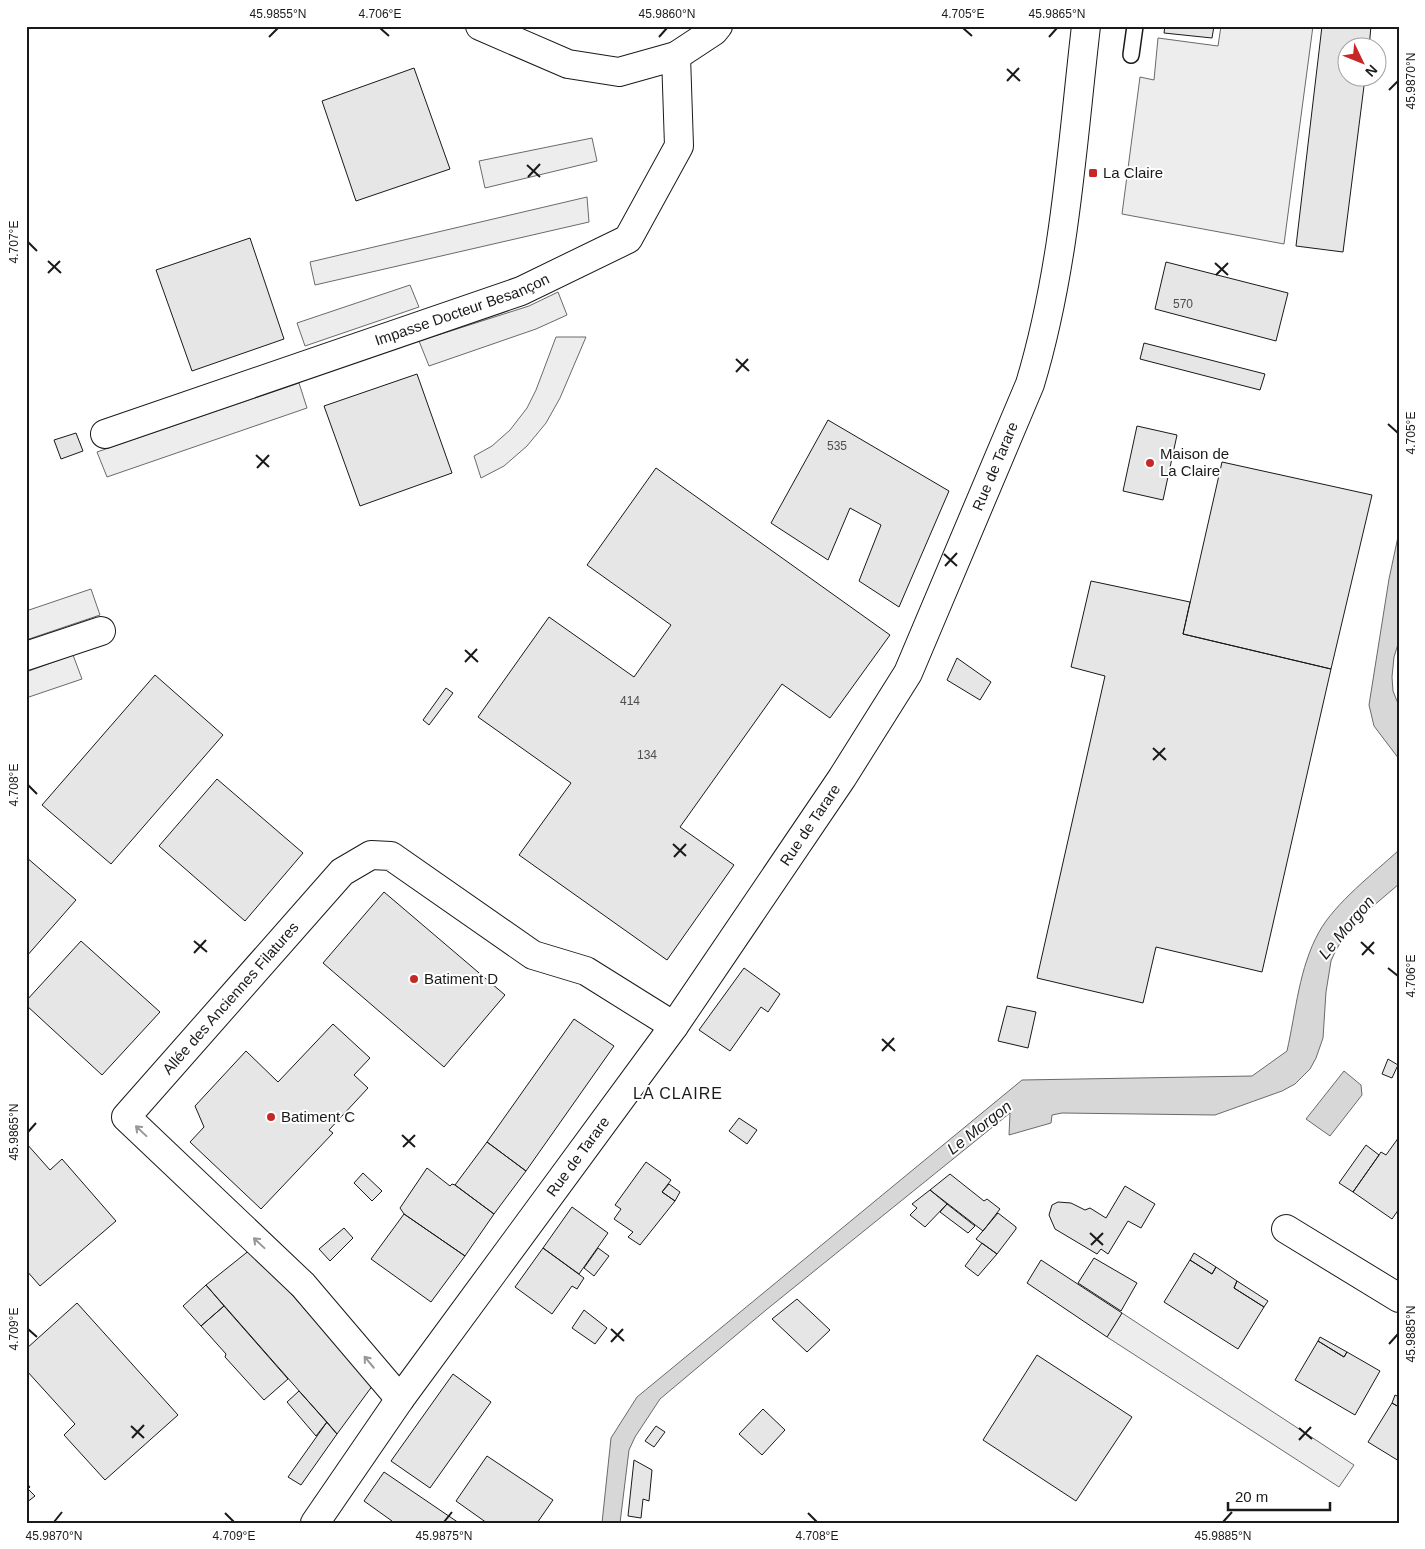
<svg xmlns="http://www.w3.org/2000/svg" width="1425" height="1549" viewBox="0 0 1425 1549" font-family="Arial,sans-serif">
  <rect width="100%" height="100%" fill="#fff"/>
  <path fill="#ededed" stroke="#6a6a6a" d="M 1221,26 L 1313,26 L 1284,244 L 1122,214 L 1140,77 L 1154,80 L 1158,38 L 1218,46 Z
    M 592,138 L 597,161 L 485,188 L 479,161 Z
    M 587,197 L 589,222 L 315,285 L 310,262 Z
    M 410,285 L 419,307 L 305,346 L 297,323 Z
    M 558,292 L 567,315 L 536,329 L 429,366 L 419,341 L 529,306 Z
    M 556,337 L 586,337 L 560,398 L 546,423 L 527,446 L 504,466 L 481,478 L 474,456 L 492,446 L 510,430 L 527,408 L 536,390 Z
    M 299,383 L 307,408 L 107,477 L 97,452 Z
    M 91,589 L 100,615 L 26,640 L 26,611 Z
    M 73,655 L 82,679 L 26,698 L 26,672 Z
    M 1122,1313 L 1354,1465 L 1339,1487 L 1107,1337 Z"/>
  <path fill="#d7d7d7" stroke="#6a6a6a" d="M 1399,532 L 1399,641 L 1394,657 L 1392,677 L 1393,691 L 1399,706 L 1399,759 L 1374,726 L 1369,705 L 1389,579 Z
    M 1399,850 L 1399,884 L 1359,918 L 1347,931 L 1335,952 L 1331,961 L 1326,992 L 1323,1038 L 1316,1058 L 1310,1069 L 1295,1084 L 1282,1091 L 1215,1115 L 1062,1113 L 1052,1115 L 1051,1123 L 1009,1135 L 1010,1113 L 766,1310 L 660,1399 L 635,1437 L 629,1450 L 620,1523 L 602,1523 L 611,1438 L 637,1397 L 1022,1080 L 1252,1076 L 1287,1051 C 1296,1011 1299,968 1319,932 C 1335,903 1374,873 1399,850 Z
    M 1344,1071 L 1361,1085 L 1362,1095 L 1330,1136 L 1306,1119 Z"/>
  <path fill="#e6e6e6" stroke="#1a1a1a" d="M 1165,26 L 1214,26 L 1212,38 L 1164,33 Z
    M 1322,26 L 1371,26 L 1369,48 L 1348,48 L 1348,78 L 1365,78 L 1343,252 L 1296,246 Z
    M 414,68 L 450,169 L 356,201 L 322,101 Z
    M 250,238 L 284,339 L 192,371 L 156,270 Z
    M 1166,262 L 1288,293 L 1276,341 L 1155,309 Z
    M 1144,343 L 1265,374 L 1260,390 L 1140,359 Z
    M 417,374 L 452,473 L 360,506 L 324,406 Z
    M 828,420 L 949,491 L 899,607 L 859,581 L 881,525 L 850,508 L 828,560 L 771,523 Z
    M 1137,426 L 1177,435 L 1163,500 L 1123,491 Z
    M 76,433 L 83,451 L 61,459 L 54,440 Z
    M 1222,462 L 1372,495 L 1331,669 L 1183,634 Z
    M 656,468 L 890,635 L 830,718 L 782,684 L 680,827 L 734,865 L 667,960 L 519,855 L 571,783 L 478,717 L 549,617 L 634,677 L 671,625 L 587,565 Z
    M 1091,581 L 1190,602 L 1183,634 L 1331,669 L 1262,972 L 1156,947 L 1143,1003 L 1037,978 L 1105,676 L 1071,667 Z
    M 957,658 L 991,682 L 980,700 L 947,680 Z
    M 155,675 L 223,735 L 111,864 L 42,805 Z
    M 446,688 L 453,693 L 429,725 L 423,720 Z
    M 217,779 L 303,853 L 245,921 L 159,846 Z
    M 26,857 L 76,900 L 26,957 Z
    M 384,892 L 505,995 L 444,1067 L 323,963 Z
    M 81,941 L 160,1012 L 102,1075 L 26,1005 L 26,1001 Z
    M 744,968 L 780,994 L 768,1012 L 761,1007 L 730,1051 L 699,1030 Z
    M 1007,1006 L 1036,1012 L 1028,1048 L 998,1041 Z
    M 574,1019 L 614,1046 L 526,1171 L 487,1142 Z
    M 333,1024 L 370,1058 L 354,1075 L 368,1088 L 329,1130 L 333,1133 L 261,1209 L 190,1142 L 204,1127 L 195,1106 L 246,1051 L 278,1082 Z
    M 1388,1059 L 1398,1065 L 1392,1078 L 1382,1074 Z
    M 739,1118 L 757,1130 L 747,1144 L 729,1131 Z
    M 1399,1137 L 1399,1209 L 1392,1219 L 1353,1192 L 1379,1155 L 1381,1152 L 1386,1155 Z
    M 487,1142 L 526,1171 L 494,1214 L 455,1185 Z
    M 26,1143 L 50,1170 L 62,1159 L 116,1221 L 40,1286 L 26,1270 Z
    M 1366,1145 L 1379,1155 L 1353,1192 L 1339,1183 Z
    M 646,1162 L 671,1180 L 662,1192 L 675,1201 L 640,1245 L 628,1237 L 633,1232 L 614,1219 L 621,1209 L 615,1205 Z
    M 427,1168 L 450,1186 L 452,1184 L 455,1185 L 494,1214 L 465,1256 L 404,1214 L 400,1208 Z
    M 363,1173 L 382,1191 L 372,1201 L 354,1183 Z
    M 950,1174 L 984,1201 L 987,1199 L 1000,1209 L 983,1231 L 930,1190 Z
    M 669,1184 L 680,1192 L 675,1201 L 662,1192 Z
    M 1125,1186 L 1155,1204 L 1141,1228 L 1128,1221 L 1108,1254 L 1101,1249 L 1097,1254 L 1055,1229 L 1049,1215 L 1052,1205 L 1058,1202 L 1071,1203 L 1085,1210 L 1090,1208 L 1106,1218 Z
    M 930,1190 L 947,1204 L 925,1227 L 910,1215 L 917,1208 L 912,1204 Z
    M 947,1204 L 975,1226 L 968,1233 L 940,1212 Z
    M 572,1207 L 608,1233 L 579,1274 L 543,1248 Z
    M 998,1213 L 1016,1227 L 1016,1229 L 997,1254 L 976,1239 Z
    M 404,1214 L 465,1256 L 431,1302 L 371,1259 Z
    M 344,1228 L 353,1238 L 330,1261 L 319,1249 Z
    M 982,1243 L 997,1254 L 978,1276 L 965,1266 Z
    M 543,1248 L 584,1278 L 577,1289 L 572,1286 L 552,1314 L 515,1287 Z
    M 598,1248 L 609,1256 L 594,1276 L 584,1268 Z
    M 251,1249 L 373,1385 L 337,1434 L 206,1285 Z
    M 1194,1253 L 1216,1267 L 1212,1274 L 1190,1260 Z
    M 1094,1258 L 1137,1283 L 1121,1311 L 1078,1283 Z
    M 1041,1260 L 1122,1313 L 1107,1337 L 1027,1283 Z
    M 1190,1260 L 1212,1274 L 1216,1267 L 1237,1281 L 1234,1288 L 1264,1307 L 1238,1349 L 1164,1302 Z
    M 1237,1281 L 1268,1301 L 1264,1307 L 1234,1288 Z
    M 206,1285 L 224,1306 L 201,1326 L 183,1306 Z
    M 797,1299 L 830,1330 L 807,1352 L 772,1319 Z
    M 77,1303 L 178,1415 L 105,1480 L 64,1435 L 75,1424 L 26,1370 L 26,1349 Z
    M 224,1306 L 288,1379 L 264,1400 L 225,1357 L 226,1354 L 201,1326 Z
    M 584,1310 L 607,1328 L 595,1344 L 572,1328 Z
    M 1320,1337 L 1347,1352 L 1344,1357 L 1318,1341 Z
    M 1318,1341 L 1344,1357 L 1347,1352 L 1380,1371 L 1355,1415 L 1295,1380 Z
    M 1037,1355 L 1132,1417 L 1076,1501 L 983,1440 Z
    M 453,1374 L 491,1402 L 430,1488 L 391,1461 Z
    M 299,1391 L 327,1422 L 316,1436 L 287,1402 Z
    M 1395,1395 L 1399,1397 L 1399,1407 L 1392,1403 Z
    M 1392,1403 L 1399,1407 L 1399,1461 L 1368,1442 Z
    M 763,1409 L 785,1430 L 762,1455 L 739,1434 Z
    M 327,1422 L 337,1434 L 301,1485 L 288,1477 Z
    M 656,1426 L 665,1432 L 654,1447 L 645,1441 Z
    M 487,1456 L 553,1500 L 537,1523 L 487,1523 L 456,1501 Z
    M 634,1460 L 652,1470 L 649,1501 L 643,1499 L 641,1518 L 628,1516 Z
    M 384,1472 L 459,1523 L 391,1523 L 392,1521 L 364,1501 Z
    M 26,1482 L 30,1487 L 28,1489 L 35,1496 L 26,1503 Z"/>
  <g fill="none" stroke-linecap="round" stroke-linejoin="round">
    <g stroke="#1a1a1a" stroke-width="18">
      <path id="lane" d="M 1131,55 L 1135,26"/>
    </g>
    <g stroke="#1a1a1a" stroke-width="30">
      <g id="street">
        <path d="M 480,26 L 568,64 L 619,72 L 676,56 L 714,31 L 718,26"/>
        <path id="s1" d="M 105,434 L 521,291 L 628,239 L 679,146 L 676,56"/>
        <path d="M 26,656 L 101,631"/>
        <path d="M 1286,1229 L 1399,1298"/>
        <path id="s2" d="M 400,1399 L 303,1285 L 126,1117 L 342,872 L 371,855 L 391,856 L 533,955 L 586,971 L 674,1026"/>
      </g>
    </g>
    <g stroke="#1a1a1a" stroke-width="30">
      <g id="secondary">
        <path id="s3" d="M 315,1523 L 400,1399 L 674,1026 L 842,778 L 908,673 L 1030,384 C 1065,268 1072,146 1086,26"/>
      </g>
    </g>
    <use href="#lane" stroke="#fff" stroke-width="15"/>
    <use href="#street" stroke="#fff" stroke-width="28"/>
    <use href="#secondary" stroke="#fff" stroke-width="28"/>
  </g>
  <defs><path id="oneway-shaft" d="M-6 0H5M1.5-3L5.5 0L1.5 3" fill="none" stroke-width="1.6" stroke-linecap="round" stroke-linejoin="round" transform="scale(1.25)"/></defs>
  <g stroke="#989898">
    <use href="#oneway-shaft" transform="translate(141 1131) rotate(-137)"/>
    <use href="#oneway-shaft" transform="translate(259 1243) rotate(-137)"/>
    <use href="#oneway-shaft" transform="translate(369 1362) rotate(-130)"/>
  </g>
  <path fill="none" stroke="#1a1a1a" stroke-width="2" d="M 380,28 L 389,36M 963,28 L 972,36M 269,37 L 278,28M 659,37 L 667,28M 1049,37 L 1057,28M 1007,69 L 1020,81M 1007,81 L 1019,68M 1389,90 L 1398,81M 527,165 L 540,177M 528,177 L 540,164M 28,242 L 37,251M 48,261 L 61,273M 1215,263 L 1228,275M 48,273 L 60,261M 1216,275 L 1228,263M 736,359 L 749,371M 736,372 L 748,359M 1388,424 L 1398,433M 256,455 L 269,467M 257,468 L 269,455M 944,554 L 957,566M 945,566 L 957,553M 465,650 L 478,662M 465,662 L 477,649M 1153,748 L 1166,760M 1153,760 L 1165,748M 28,785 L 37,794M 673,844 L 686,856M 674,857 L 686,844M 194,941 L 207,952M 1361,942 L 1374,954M 194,953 L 206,940M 1362,955 L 1374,942M 1388,968 L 1398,976M 882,1039 L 895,1051M 882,1051 L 894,1038M 28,1132 L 36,1123M 402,1135 L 415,1147M 403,1147 L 415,1135M 1090,1233 L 1103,1245M 1091,1245 L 1103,1233M 28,1329 L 37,1337M 611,1329 L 624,1341M 611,1342 L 623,1329M 1389,1344 L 1398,1334M 131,1426 L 144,1438M 1299,1428 L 1312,1439M 132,1438 L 144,1425M 1299,1440 L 1311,1427M 225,1513 L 234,1522M 808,1513 L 817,1522M 54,1522 L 62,1512M 444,1522 L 452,1512M 1223,1522 L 1232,1512"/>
  <g fill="#c62828" stroke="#fff" stroke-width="2">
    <rect x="1088" y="168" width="10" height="10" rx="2.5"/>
    <circle cx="1150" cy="463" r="5"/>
    <circle cx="414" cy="979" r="5"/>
    <circle cx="271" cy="1117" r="5"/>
  </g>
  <g text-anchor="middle" stroke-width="4" stroke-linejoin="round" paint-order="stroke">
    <g font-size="12" fill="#4d4d4d">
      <text x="1183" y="308">570</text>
      <text x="837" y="450">535</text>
      <text x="630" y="705">414</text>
      <text x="647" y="759">134</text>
    </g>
    <g font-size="15" fill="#1a1a1a" stroke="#fff" text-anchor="start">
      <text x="1103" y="178">La Claire</text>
      <text x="1160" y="459">Maison de<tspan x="1160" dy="17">La Claire</tspan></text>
      <text x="424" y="984">Batiment D</text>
      <text x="281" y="1122">Batiment C</text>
    </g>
    <g font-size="15" fill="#1a1a1a" stroke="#fff">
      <text dy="5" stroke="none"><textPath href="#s1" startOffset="378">Impasse Docteur Besançon</textPath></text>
      <text dy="5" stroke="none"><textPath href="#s3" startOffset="1261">Rue de Tarare</textPath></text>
      <text dy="5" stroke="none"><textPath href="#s3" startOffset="856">Rue de Tarare</textPath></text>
      <text dy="5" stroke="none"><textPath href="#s2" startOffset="552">Allée des Anciennes Filatures</textPath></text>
      <text dy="5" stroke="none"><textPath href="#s3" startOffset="451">Rue de Tarare</textPath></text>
    </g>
    <g font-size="16" font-style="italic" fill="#1a1a1a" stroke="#fff">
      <text transform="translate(1346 927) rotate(-50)" y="6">Le Morgon</text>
      <text transform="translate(979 1127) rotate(-38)" y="6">Le Morgon</text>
    </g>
    <g font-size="16" letter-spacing="1" fill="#1a1a1a" stroke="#fff">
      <text x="678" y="1099">LA CLAIRE</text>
    </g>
  </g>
  <rect width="1425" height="1549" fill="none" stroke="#ffffff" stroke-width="55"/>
  <g transform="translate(1362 62) rotate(133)"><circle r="24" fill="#ffffff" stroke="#a3a3a3"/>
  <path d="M0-4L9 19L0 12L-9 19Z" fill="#c62828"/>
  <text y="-8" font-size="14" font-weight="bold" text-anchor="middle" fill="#1a1a1a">N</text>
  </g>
  <path d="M1228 1502v8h102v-8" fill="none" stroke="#1a1a1a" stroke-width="2.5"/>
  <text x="1235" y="1502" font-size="15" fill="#1a1a1a" stroke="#ffffff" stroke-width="4" paint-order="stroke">20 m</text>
  <rect x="28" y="28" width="1370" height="1494" fill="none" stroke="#1a1a1a" stroke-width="2"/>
  <g font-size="12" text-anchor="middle" fill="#1a1a1a">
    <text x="278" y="18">45.9855°N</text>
    <text x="380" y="18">4.706°E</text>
    <text x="667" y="18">45.9860°N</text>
    <text x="963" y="18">4.705°E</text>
    <text x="1057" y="18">45.9865°N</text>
    <text transform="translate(1411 81) rotate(-90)" y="4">45.9870°N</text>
    <text transform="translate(14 242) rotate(-90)" y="4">4.707°E</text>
    <text transform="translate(1411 433) rotate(-90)" y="4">4.705°E</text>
    <text transform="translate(14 785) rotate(-90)" y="4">4.708°E</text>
    <text transform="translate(1411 976) rotate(-90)" y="4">4.706°E</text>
    <text transform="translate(14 1132) rotate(-90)" y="4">45.9865°N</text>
    <text transform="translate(14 1329) rotate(-90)" y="4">4.709°E</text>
    <text transform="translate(1411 1334) rotate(-90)" y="4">45.9885°N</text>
    <text x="54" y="1540">45.9870°N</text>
    <text x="234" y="1540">4.709°E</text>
    <text x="444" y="1540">45.9875°N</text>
    <text x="817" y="1540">4.708°E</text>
    <text x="1223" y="1540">45.9885°N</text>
  </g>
</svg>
